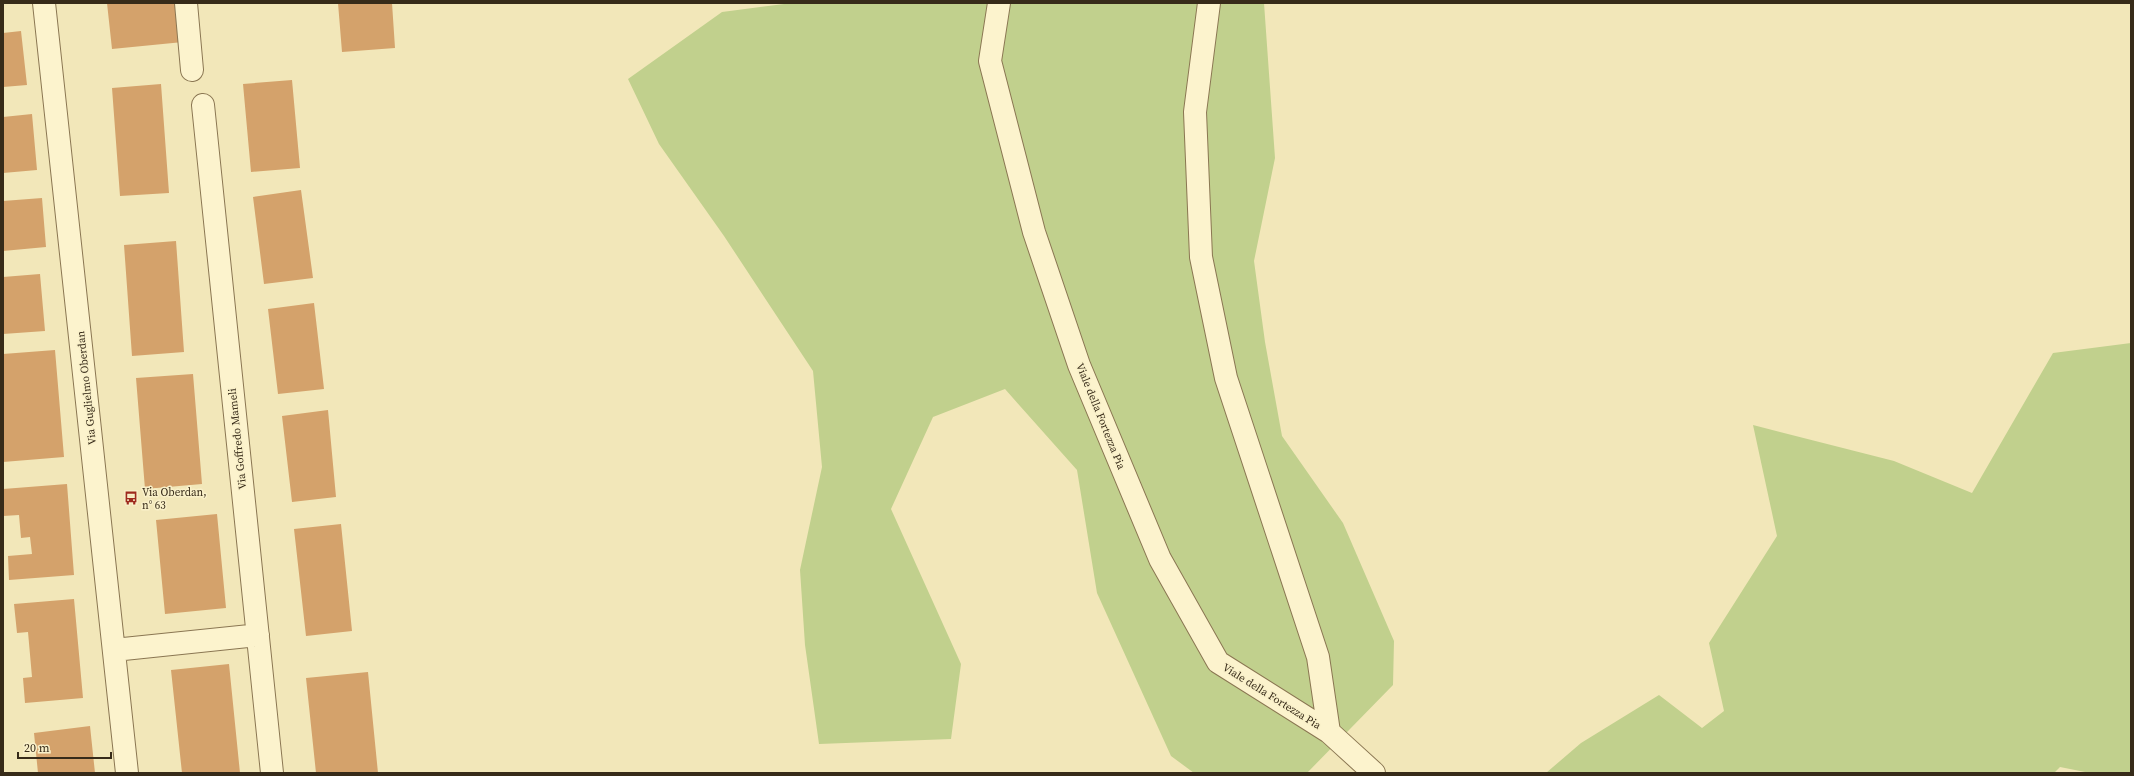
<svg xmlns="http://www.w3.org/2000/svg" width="2134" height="776" viewBox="0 0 2134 776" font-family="'Source Serif 4',serif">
  <rect width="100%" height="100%" fill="#f2e7b9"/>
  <path fill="#c1d08d" d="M 792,3 L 1264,3 L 1275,158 L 1254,261 L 1265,342 L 1282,436 L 1343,523 L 1394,641 L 1393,685 L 1307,773 L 1194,773 L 1171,756 L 1097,593 L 1077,470 L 1005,389 L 933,417 L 891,509 L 961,664 L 951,739 L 819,744 L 805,645 L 800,570 L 822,467 L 813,371 L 724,236 L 659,144 L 628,79 L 722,12 Z
    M 2131,343 L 2131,773 L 2090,773 L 2060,767 L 2054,773 L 1546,773 L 1581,743 L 1659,695 L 1702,728 L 1724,711 L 1709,643 L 1777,536 L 1753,425 L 1894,461 L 1972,493 L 2053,353 Z"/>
  <path fill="#d4a26b" d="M 107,3 L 179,3 L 183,42 L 112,49 Z
    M 338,3 L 392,3 L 395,48 L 342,52 Z
    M 21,31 L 27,85 L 3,87 L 3,33 Z
    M 292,80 L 300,168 L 251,172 L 243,84 Z
    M 161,84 L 169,193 L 120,196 L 112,88 Z
    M 32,114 L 37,170 L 3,173 L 3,117 Z
    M 301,190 L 313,278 L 264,284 L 253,197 Z
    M 42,198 L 46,247 L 3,251 L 3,201 Z
    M 176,241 L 184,352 L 132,356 L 124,245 Z
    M 40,274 L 45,331 L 3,334 L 3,277 Z
    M 314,303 L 324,389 L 278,394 L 268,309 Z
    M 55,350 L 64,457 L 3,462 L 3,354 Z
    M 193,374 L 202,484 L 145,489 L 136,378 Z
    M 328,410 L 336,497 L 292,502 L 282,416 Z
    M 67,484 L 74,575 L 9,580 L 8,556 L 32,554 L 30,537 L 21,538 L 19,515 L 3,516 L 3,489 Z
    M 217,514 L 226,608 L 165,614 L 156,520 Z
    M 341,524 L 352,631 L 306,636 L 294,529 Z
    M 74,599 L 83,698 L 25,703 L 23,678 L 32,677 L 28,632 L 17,633 L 14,604 Z
    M 229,664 L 240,773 L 182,773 L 171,670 Z
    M 368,672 L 378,773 L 316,773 L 306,678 Z
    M 90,726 L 95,773 L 38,773 L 34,733 Z"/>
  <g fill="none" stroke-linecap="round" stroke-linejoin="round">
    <g stroke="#8a7652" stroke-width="24">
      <path id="minor" d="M 44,3 L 127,773
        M 186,3 L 192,70
        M 999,3 L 990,61 L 1034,232 L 1079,365 L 1160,559 L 1218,662 L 1329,732 L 1374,773
        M 1209,3 L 1195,112 L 1201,257 L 1226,378 L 1318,657 L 1329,732
        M 203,105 L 272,773
        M 114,650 L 258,635"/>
    </g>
    <use href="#minor" stroke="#fcf3cd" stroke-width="22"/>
  </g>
  <defs>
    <g id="bus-bare" transform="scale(1.08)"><path d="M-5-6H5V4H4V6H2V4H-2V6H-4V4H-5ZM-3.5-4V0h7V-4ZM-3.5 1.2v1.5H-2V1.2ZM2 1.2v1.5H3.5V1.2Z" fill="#9e2a1d" stroke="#f9f0c9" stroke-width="2.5" paint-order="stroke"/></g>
  </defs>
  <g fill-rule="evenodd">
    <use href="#bus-bare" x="131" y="498"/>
  </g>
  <g text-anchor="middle" stroke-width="3" stroke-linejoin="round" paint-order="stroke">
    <g font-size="11" fill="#372b19" stroke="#f9f0c9">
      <text transform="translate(86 388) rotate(-96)" y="4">Via Guglielmo Oberdan</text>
      <text transform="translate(1101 416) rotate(68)" y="4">Viale della Fortezza Pia</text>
      <text transform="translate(237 439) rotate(-96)" y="4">Via Goffredo Mameli</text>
      <text transform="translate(1272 696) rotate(32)" y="4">Viale della Fortezza Pia</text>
    </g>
    <g font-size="11" fill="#372b19" stroke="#f9f0c9" text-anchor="start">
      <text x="142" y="496">Via Oberdan,<tspan x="142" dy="13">n° 63</tspan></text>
    </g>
  </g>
  <rect width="2134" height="776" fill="none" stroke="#372b19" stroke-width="8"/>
  <path d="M18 752v6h93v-6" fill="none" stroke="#372b19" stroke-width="2"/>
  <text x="24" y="752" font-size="12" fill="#372b19" stroke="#f9f0c9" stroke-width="3" paint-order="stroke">20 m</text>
</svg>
